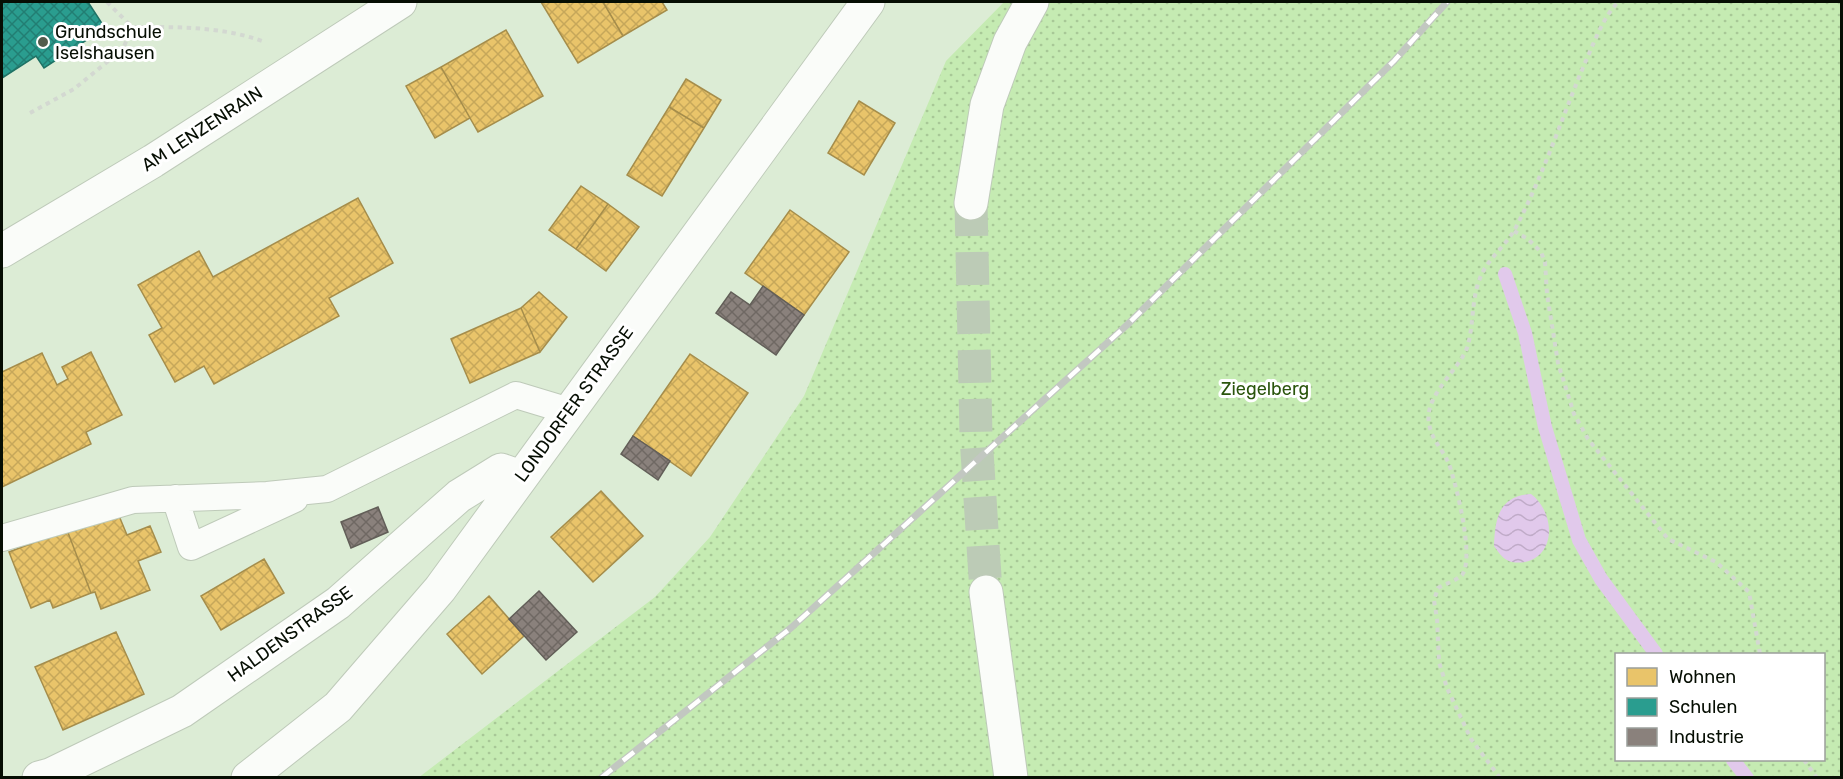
<svg xmlns="http://www.w3.org/2000/svg" width="1843" height="779" viewBox="0 0 1843 779" font-family="Rubik,sans-serif">
  <defs>
    <pattern id="park-dots" width="8" height="8" patternUnits="userSpaceOnUse" patternTransform="scale(1.5)"><rect width="8" height="8" fill="#c5ebb2"/><path d="M2 2h.1M6 6h.1" fill="none" stroke="#a8c897" stroke-width="1.8" stroke-linecap="round"/></pattern>
    <pattern id="water-waves" width="16" height="10" patternUnits="userSpaceOnUse" patternTransform="scale(1.5)"><rect width="16" height="10" fill="#e1c9eb"/><path d="M0 5q4-4 8 0t8 0" fill="none" stroke="#c0abc8"/></pattern>
    <pattern id="homes-cross-hatch" width="8" height="8" patternUnits="userSpaceOnUse" patternTransform="scale(1.5)"><rect width="8" height="8" fill="#e9c46a"/><path d="M0 0l8 8M0 8l8-8" fill="none" stroke="#c6a75a"/></pattern>
    <pattern id="schools-cross-hatch" width="8" height="8" patternUnits="userSpaceOnUse" patternTransform="scale(1.5)"><rect width="8" height="8" fill="#2a9d8f"/><path d="M0 0l8 8M0 8l8-8" fill="none" stroke="#227e73"/></pattern>
    <pattern id="industry-cross-hatch" width="8" height="8" patternUnits="userSpaceOnUse" patternTransform="scale(1.5)"><rect width="8" height="8" fill="#8a817c"/><path d="M0 0l8 8M0 8l8-8" fill="none" stroke="#6f6863"/></pattern>
  </defs>
  <rect width="100%" height="100%" fill="#dcecd5"/>
  <path fill="url(#park-dots)" fill-rule="evenodd" d="M 1004,2 L 1841,2 L 1841,777 L 418,778 L 655,597 L 710,537 L 804,396 L 946,61 ZM 1616,654 L 1824,654 L 1824,760 L 1616,760 Z"/>
  <path fill="url(#water-waves)" d="M 1531,494 C 1554,511 1558,554 1525,562 C 1520,563 1511,563 1507,560 C 1502,558 1497,550 1494,546 C 1495,518 1499,496 1531,494 Z"/>
  <path fill="url(#homes-cross-hatch)" stroke="#a58d4b" stroke-width="1.5" d="M 541,2 L 603,2 L 623,36 L 578,63 Z
    M 603,2 L 662,2 L 667,10 L 623,36 Z
    M 506,30 L 543,96 L 478,132 L 441,67 Z
    M 441,67 L 470,118 L 435,138 L 406,86 Z
    M 686,79 L 721,100 L 704,128 L 669,107 Z
    M 859,101 L 895,123 L 864,175 L 828,153 Z
    M 669,107 L 704,128 L 662,196 L 627,175 Z
    M 581,186 L 608,204 L 576,249 L 549,230 Z
    M 358,198 L 393,263 L 329,298 L 339,316 L 214,384 L 204,366 L 175,382 L 149,335 L 162,328 L 138,285 L 199,251 L 213,277 Z
    M 608,204 L 639,227 L 606,271 L 576,249 Z
    M 790,210 L 849,252 L 804,315 L 745,273 Z
    M 539,292 L 567,317 L 540,352 L 521,308 Z
    M 521,308 L 540,352 L 470,383 L 451,339 Z
    M 91,352 L 122,415 L 86,432 L 91,444 L 2,487 L 2,372 L 42,353 L 57,385 L 68,379 L 62,367 Z
    M 690,354 L 748,393 L 691,476 L 633,436 Z
    M 601,491 L 643,536 L 593,582 L 551,537 Z
    M 117,511 L 127,535 L 150,526 L 161,552 L 138,561 L 150,590 L 101,609 L 95,592 L 91,593 L 67,530 Z
    M 67,530 L 91,593 L 53,608 L 50,600 L 31,608 L 9,552 Z
    M 264,559 L 284,593 L 221,630 L 201,596 Z
    M 489,596 L 524,636 L 482,674 L 447,634 Z
    M 116,632 L 144,694 L 63,730 L 35,667 Z"/>
  <path fill="url(#schools-cross-hatch)" stroke="#1f7265" stroke-width="1.5" d="M 2,2 L 88,2 L 105,28 L 44,68 L 36,56 L 2,78 Z"/>
  <path fill="url(#industry-cross-hatch)" stroke="#625e58" stroke-width="1.5" d="M 763,286 L 804,315 L 776,355 L 716,313 L 731,292 L 750,305 Z
    M 633,436 L 670,461 L 658,480 L 621,454 Z
    M 378,507 L 388,532 L 351,548 L 341,522 Z
    M 539,591 L 577,632 L 546,660 L 509,619 Z"/>
  <g fill="none" stroke-linecap="round" stroke-linejoin="round">
    <path stroke="#e1c9eb" stroke-width="14" d="M 1505,274 L 1525,333 L 1545,427 L 1579,540 L 1601,579 L 1656,654
      M 1733,760 L 1747,778"/>
    <path stroke="#bccbb6" stroke-width="33" stroke-dasharray="33 16" stroke-linecap="butt" d="M 971,203 L 976,436 L 986,592"/>
    <g stroke="#becab9" stroke-width="28">
      <path id="service" d="M 175,498 L 191,547 L 295,499
        M 2,538 L 133,500 L 267,495 L 327,489 L 516,395 L 569,411"/>
    </g>
    <g stroke="#becab9" stroke-width="35">
      <path id="minor" d="M 2,251 L 153,161 L 400,2
        M 39,778 L 50,775 L 182,711 L 338,603 L 459,496 L 501,470 L 521,477
        M 248,778 L 338,707 L 440,589 L 868,2"/>
    </g>
    <g stroke="#becab9" stroke-width="35">
      <path id="tertiary" d="M 971,203 L 987,105 L 1010,42 L 1032,2
        M 986,592 L 1011,778"/>
    </g>
    <path stroke="#d3d8d1" stroke-width="4" stroke-dasharray="4.5 4.5" stroke-linecap="butt" d="M 107,2 L 132,27 C 176,27 220,26 262,41
      M 30,113 L 74,89 L 123,49 L 132,27
      M 1514,231 L 1528,239 L 1541,252 L 1545,262 L 1547,294 L 1558,363 L 1574,414 L 1588,439 L 1668,539 L 1716,562 L 1749,592 L 1760,654
      M 1804,760 L 1817,778
      M 1500,778 L 1471,739 L 1447,688 L 1439,662 L 1437,619 L 1434,600 L 1438,588 C 1445,584 1457,580 1462,575 C 1475,558 1456,484 1449,464 C 1443,450 1431,439 1429,423 C 1424,396 1458,371 1467,348 C 1474,326 1471,303 1479,281 C 1485,261 1505,247 1515,229 C 1543,176 1561,120 1584,65 C 1594,43 1602,19 1618,2"/>
    <use href="#service" stroke="#fafcf9" stroke-width="26"/>
    <use href="#minor" stroke="#fafcf9" stroke-width="33"/>
    <use href="#tertiary" stroke="#fafcf9" stroke-width="33"/>
    <g stroke="#c2c7c1" stroke-width="7">
      <path id="rail" d="M 601,778 L 792,627 L 1127,325 L 1394,61 L 1447,2"/>
    </g>
    <use href="#rail" stroke="#fff" stroke-width="4.5" stroke-dasharray="14" stroke-linecap="butt"/>
  </g>
  <circle fill="#515c4c" stroke="#fff" stroke-width="2" cx="43" cy="42" r="6"/>
  <g text-anchor="middle" stroke-width="6" stroke-linejoin="round" paint-order="stroke">
    <g font-size="18" fill="#060e03" stroke="#fff" text-anchor="start">
      <text x="55" y="38">Grundschule<tspan x="55" dy="21">Iselshausen</tspan></text>
    </g>
    <g font-size="18" fill="#060e03" stroke="#fff">
      <text transform="translate(202 129) rotate(-33)" y="6">AM LENZENRAIN</text>
      <text transform="translate(574 404) rotate(-54)" y="6">LONDORFER STRASSE</text>
      <text transform="translate(290 634) rotate(-36)" y="6">HALDENSTRASSE</text>
    </g>
    <g font-size="18" fill="#2b550d" stroke="#fff">
      <text x="1265" y="395">Ziegelberg</text>
    </g>
  </g>
  <rect width="1843" height="779" fill="none" stroke="#060e03" stroke-width="6"/>
  <rect x="1615" y="653" width="210" height="108" fill="#ffffff" stroke="#9b9f9a" stroke-width="1.5"/>
  <rect x="1627" y="668" width="30" height="18" fill="#e9c46a" stroke="#9b9f9a" stroke-width="1.5"/>
  <text x="1669" y="683" font-size="18" fill="#060e03">Wohnen</text>
  <rect x="1627" y="698" width="30" height="18" fill="#2a9d8f" stroke="#9b9f9a" stroke-width="1.5"/>
  <text x="1669" y="713" font-size="18" fill="#060e03">Schulen</text>
  <rect x="1627" y="728" width="30" height="18" fill="#8a817c" stroke="#9b9f9a" stroke-width="1.5"/>
  <text x="1669" y="743" font-size="18" fill="#060e03">Industrie</text>
</svg>
